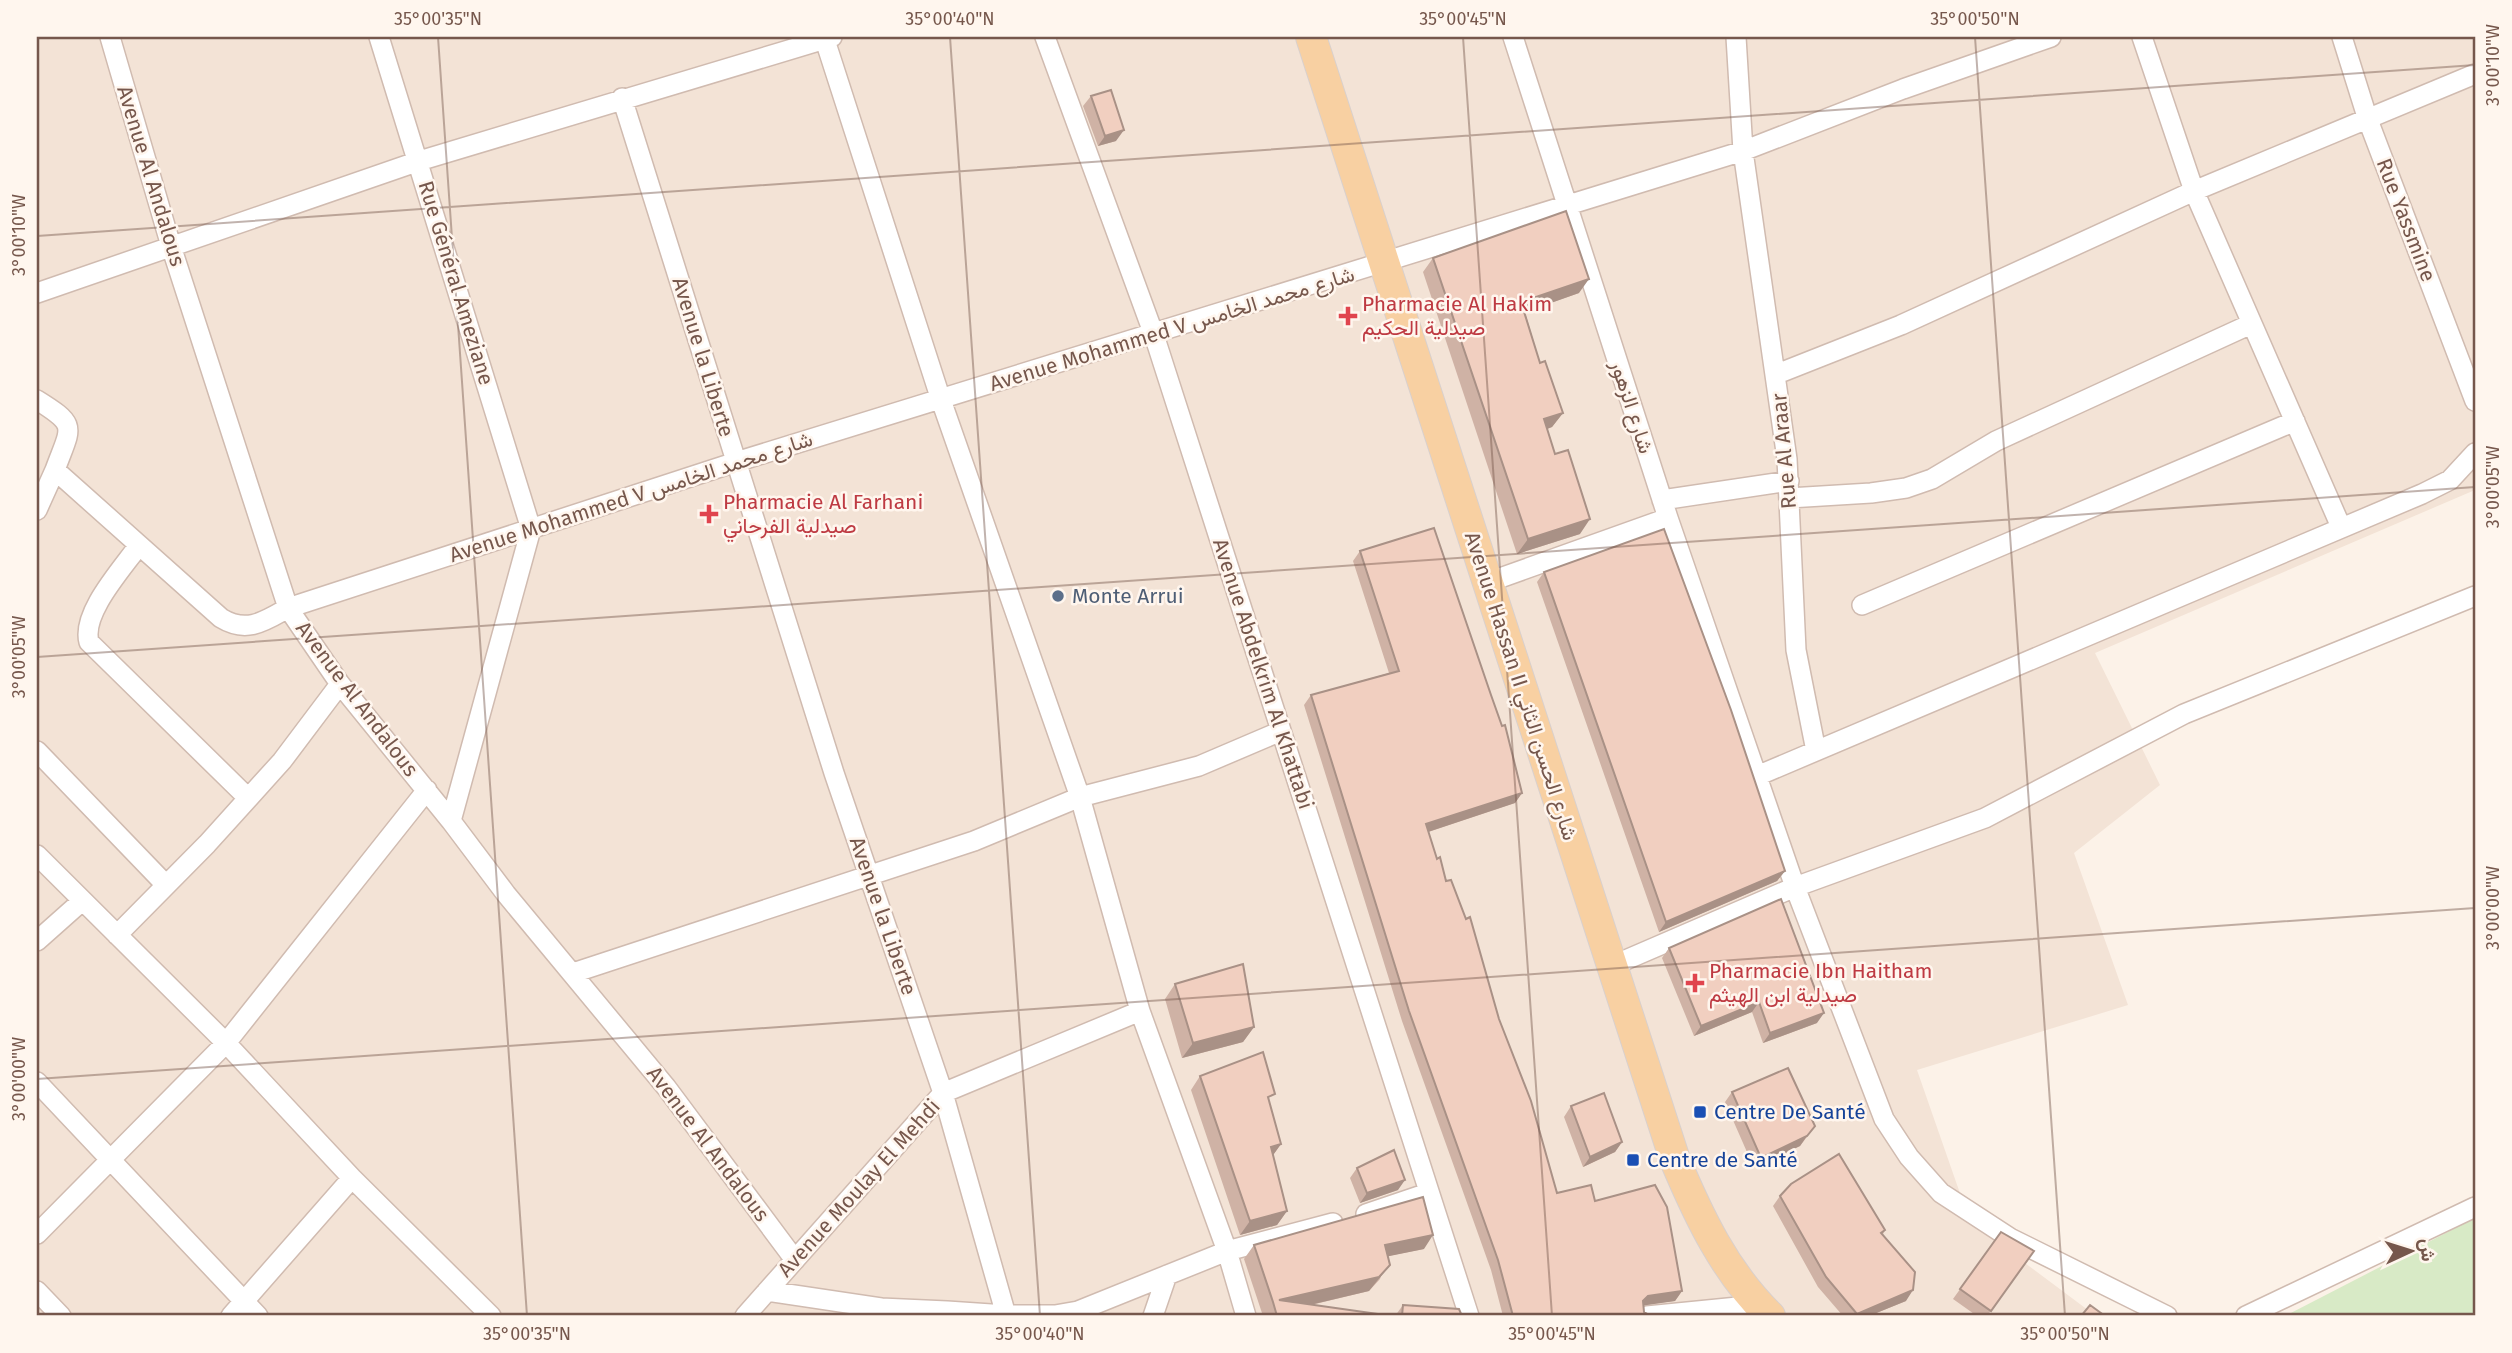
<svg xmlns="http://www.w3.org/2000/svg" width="2512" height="1353" viewBox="0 0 2512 1353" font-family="'Fira Sans',Vazirmatn,sans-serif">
  <rect width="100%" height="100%" fill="#fcf2e8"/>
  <path fill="#f3e3d6" d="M 37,37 L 2475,37 L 2475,490 L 2095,653 L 2160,785 L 2074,853 L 2128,1005 L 1917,1070 L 1970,1222 L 2096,1316 L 37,1316 Z"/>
  <path fill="#d8eac6" d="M 2475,1218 L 2475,1316 L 2285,1316 Z"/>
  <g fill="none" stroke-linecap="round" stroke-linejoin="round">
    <g stroke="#d0bbb0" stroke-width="22">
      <path id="minor" d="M 110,37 L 171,246 L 288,608 L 340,684 L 451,821 L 506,894 L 666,1087 L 795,1260
        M 379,37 L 531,529 L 451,821
        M 824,37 L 941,400 L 1080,797 L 1140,1011 L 1227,1251 L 1246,1316
        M 1045,37 L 1154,335 L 1469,1316
        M 1513,37 L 1668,518 L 1795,887 L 1884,1119 L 1909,1157 L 1941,1193 L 2010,1238 L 2167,1316
        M 1736,37 L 1743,151 L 1787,459 L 1796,650 L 1816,751
        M 2142,37 L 2194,191 L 2341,527
        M 2342,37 L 2368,120 L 2475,401
        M 622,98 L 834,773 L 943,1093 L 1006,1315 L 1055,1315 L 1078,1311 L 1227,1251 L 1333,1223
        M 37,293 L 419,161 L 832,37
        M 1777,374 L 1901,325 L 2194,191 L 2475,74
        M 37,400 C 79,426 71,426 55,470
        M 1789,498 L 1871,493 L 1906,488 L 1932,479 L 1996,441 L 2251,324
        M 1662,500 L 1789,481
        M 37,510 L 55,470 L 221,618 C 247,634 265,621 288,608 L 736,462 L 1743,151 L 1903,89 L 2051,37
        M 139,545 C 123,568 81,613 89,642 L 248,798
        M 1486,583 L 1668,518
        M 1862,605 L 2295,421
        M 37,751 L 166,885
        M 1757,776 L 2422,494 L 2450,480 L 2475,453
        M 37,855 L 226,1043 L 352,1178 L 491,1316
        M 117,935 L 207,844 L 282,761 L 340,684
        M 37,941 L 82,901
        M 1614,965 L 1795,887 L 1985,818 L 2184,714 L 2475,596
        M 573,973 L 974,841 L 1080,797 L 1199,766 L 1281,731
        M 37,1082 L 258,1316
        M 1366,1214 L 1428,1193
        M 37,1234 L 226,1043 L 427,790
        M 37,1291 L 61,1316
        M 767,1291 L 881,1308
        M 874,1315 L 881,1308 L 947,1311
        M 231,1316 L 352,1178
        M 745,1316 L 943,1093 L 1140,1011
        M 946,1316 L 947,1311 L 1006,1315
        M 1153,1316 L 1167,1275
        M 1647,1316 L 1758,1305
        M 2246,1316 L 2475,1207"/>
    </g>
    <g stroke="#d9d0cd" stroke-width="32">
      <path id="primary" d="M 1311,37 L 1675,1160 C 1699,1217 1725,1272 1770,1316"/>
    </g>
    <use href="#minor" stroke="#fff" stroke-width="19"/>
    <use href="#primary" stroke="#f8d0a2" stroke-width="30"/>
  </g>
  <path fill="#cfb2a5" d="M 1091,96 L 1116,141 L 1098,146 L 1083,106 Z
    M 1433,258 L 1579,293 L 1525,312 L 1540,363 L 1563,413 L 1552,427 L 1547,429 L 1580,534 L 1517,554 L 1423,272 Z
    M 1360,551 L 1522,793 L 1515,803 L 1428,832 L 1437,859 L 1499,1019 L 1557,1193 L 1595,1201 L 1682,1291 L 1675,1301 L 1643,1305 L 1644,1312 L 1651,1316 L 1503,1316 L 1491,1270 L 1402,1021 L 1304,705 L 1311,695 L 1389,673 L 1353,561 Z
    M 1544,572 L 1785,871 L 1777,881 L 1659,932 L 1537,582 Z
    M 1669,948 L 1817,1023 L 1763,1043 L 1752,1012 L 1694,1036 L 1662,958 Z
    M 1175,984 L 1254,1027 L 1243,1042 L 1182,1058 L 1165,999 Z
    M 1200,1076 L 1269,1102 L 1281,1144 L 1273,1155 L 1287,1211 L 1277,1225 L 1240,1235 L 1191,1090 Z
    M 1732,1092 L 1815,1126 L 1800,1146 L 1754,1168 L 1725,1102 Z
    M 1571,1106 L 1622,1142 L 1615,1152 L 1583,1167 L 1564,1117 Z
    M 1357,1168 L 1398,1190 L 1360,1203 L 1350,1178 Z
    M 1780,1196 L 1885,1230 L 1883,1234 L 1906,1301 L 1869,1316 L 1843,1316 L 1818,1287 L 1773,1206 Z
    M 2001,1232 L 2034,1251 L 1987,1316 L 1977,1316 L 1953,1299 Z
    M 1254,1245 L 1424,1249 L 1388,1256 L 1380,1279 L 1369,1291 L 1311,1305 L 1392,1316 L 1263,1316 L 1244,1259 Z
    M 1403,1305 L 1462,1316 L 1395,1316 Z"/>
  <path fill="#a99186" d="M 1124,130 L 1116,141 L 1098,146 L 1105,136 Z
    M 1589,279 L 1579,293 L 1511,317 L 1521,302 Z
    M 1563,413 L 1552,427 L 1534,434 L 1544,419 Z
    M 1590,519 L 1580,534 L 1517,554 L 1528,539 Z
    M 1522,793 L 1515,803 L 1419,835 L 1426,824 Z
    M 1785,871 L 1777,881 L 1659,932 L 1666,922 Z
    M 1759,1002 L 1752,1012 L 1694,1036 L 1701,1026 Z
    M 1824,1013 L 1817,1023 L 1763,1043 L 1770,1033 Z
    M 1254,1027 L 1243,1042 L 1182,1058 L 1193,1043 Z
    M 1807,1136 L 1800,1146 L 1754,1168 L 1761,1158 Z
    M 1622,1142 L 1615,1152 L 1583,1167 L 1590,1157 Z
    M 1281,1144 L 1271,1158 L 1271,1147 Z
    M 1405,1180 L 1398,1190 L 1360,1203 L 1367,1193 Z
    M 1287,1211 L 1277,1225 L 1240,1235 L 1250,1221 Z
    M 1433,1235 L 1424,1249 L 1375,1259 L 1385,1245 Z
    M 1390,1265 L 1369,1291 L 1276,1313 L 1279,1300 Z
    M 1913,1290 L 1906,1301 L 1869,1316 L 1856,1316 L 1857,1314 Z
    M 1682,1291 L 1675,1301 L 1640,1306 L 1648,1296 Z"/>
  <path fill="#f1cfc0" stroke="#a99186" stroke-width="2" d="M 1111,90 L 1124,130 L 1105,136 L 1091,96 Z
    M 1566,211 L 1589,279 L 1521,302 L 1540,363 L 1545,361 L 1563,413 L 1544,419 L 1555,454 L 1568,450 L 1590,519 L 1528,539 L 1433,258 Z
    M 1434,528 L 1491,695 L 1502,726 L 1505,725 L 1522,793 L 1426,824 L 1437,859 L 1440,857 L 1446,881 L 1451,880 L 1466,919 L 1470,917 L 1499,1019 L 1531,1101 L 1557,1193 L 1591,1185 L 1595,1201 L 1655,1185 L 1667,1207 L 1682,1291 L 1648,1296 L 1643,1301 L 1644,1312 L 1651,1316 L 1513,1316 L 1498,1260 L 1409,1011 L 1311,695 L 1399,671 L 1360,551 Z
    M 1664,529 L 1731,710 L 1785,871 L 1666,922 L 1544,572 Z
    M 1781,899 L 1824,1013 L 1770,1033 L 1759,1002 L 1701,1026 L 1669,948 Z
    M 1243,964 L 1254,1027 L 1193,1043 L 1175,984 Z
    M 1263,1052 L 1275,1094 L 1268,1097 L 1281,1144 L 1271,1147 L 1287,1211 L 1250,1221 L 1200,1076 Z
    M 1788,1068 L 1815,1126 L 1807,1136 L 1761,1158 L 1732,1092 Z
    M 1604,1093 L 1622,1142 L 1590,1157 L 1571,1106 Z
    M 1394,1150 L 1405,1180 L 1367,1193 L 1357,1168 Z
    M 1839,1154 L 1885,1230 L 1881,1233 L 1915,1272 L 1913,1290 L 1857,1314 L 1826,1277 L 1780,1196 L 1791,1184 Z
    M 1423,1197 L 1433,1235 L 1385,1245 L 1390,1265 L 1379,1277 L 1279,1300 L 1392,1316 L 1277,1316 L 1273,1302 L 1254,1245 Z
    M 2001,1232 L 2034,1251 L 1991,1311 L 1960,1289 Z
    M 1403,1305 L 1459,1309 L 1462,1316 L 1402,1316 Z
    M 2090,1305 L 2105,1316 L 2081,1316 Z"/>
  <path fill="none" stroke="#76574c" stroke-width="2" stroke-opacity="0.45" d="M 438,37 L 527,1316M 950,37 L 1040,1316M 1463,37 L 1552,1316M 1975,37 L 2065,1316M 37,236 L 2475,65M 37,657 L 2475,487M 37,1079 L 2475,908"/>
  <g fill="#e0444e" stroke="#fff6ee" stroke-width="2.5">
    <path d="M1344.5 305.5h7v7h7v7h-7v7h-7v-7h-7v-7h7z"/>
    <path d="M705.5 503.5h7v7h7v7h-7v7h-7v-7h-7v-7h7z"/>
    <path d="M1691.5 972.5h7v7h7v7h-7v7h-7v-7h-7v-7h7z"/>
  </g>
  <circle fill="#5c6f8a" stroke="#fff6ee" stroke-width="2.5" cx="1058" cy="596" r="7"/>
  <g fill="#1a4fb4" stroke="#fff6ee" stroke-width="2.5">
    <rect x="1693" y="1105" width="14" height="14" rx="3.5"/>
    <rect x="1626" y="1153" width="14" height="14" rx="3.5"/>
  </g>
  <g text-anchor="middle" stroke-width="5" stroke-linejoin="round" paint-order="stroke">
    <g font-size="21" fill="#76574c" stroke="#fff6ee">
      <text transform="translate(151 176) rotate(73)" y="7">Avenue Al Andalous</text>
      <text transform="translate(2406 220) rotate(69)" y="7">Rue Yassmine</text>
      <text transform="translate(456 283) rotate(73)" y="7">Rue Général Ameziane</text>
      <text transform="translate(1172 329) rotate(-17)" y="7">Avenue Mohammed V شارع محمد الخامس</text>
      <text transform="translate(703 357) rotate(73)" y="7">Avenue la Liberte</text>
      <text transform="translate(1632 407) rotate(72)" y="7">شارع الزهور</text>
      <text transform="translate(1784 451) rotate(-95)" y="7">Rue Al Araar</text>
      <text transform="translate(631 497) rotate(-18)" y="7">Avenue Mohammed V شارع محمد الخامس</text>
      <text transform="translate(1263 674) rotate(72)" y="7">Avenue Abdelkrim Al Khattabi</text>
      <text transform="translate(1521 686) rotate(72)" y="7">Avenue Hassan II شارع الحسن الثاني</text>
      <text transform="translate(357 699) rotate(53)" y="7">Avenue Al Andalous</text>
      <text transform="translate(883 916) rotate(71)" y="7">Avenue la Liberte</text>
      <text transform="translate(708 1144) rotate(53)" y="7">Avenue Al Andalous</text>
      <text transform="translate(859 1188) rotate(-48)" y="7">Avenue Moulay El Mehdi</text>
    </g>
    <g font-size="21" fill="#be3a42" stroke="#fff6ee" text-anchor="start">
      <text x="1362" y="311">Pharmacie Al Hakim<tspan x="1362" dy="24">صيدلية الحكيم</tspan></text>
      <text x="723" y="509">Pharmacie Al Farhani<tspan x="723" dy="24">صيدلية الفرحاني</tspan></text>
      <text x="1709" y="978">Pharmacie Ibn Haitham<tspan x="1709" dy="24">صيدلية ابن الهيثم</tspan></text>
    </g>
    <g font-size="21" fill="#4e5e75" stroke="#fff6ee" text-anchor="start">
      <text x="1072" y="603">Monte Arrui</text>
    </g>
    <g font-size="21" fill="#164399" stroke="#fff6ee" text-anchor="start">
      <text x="1714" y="1119">Centre De Santé</text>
      <text x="1647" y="1167">Centre de Santé</text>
    </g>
  </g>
  <rect width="2512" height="1353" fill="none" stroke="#fff6ee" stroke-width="77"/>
  <g transform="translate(2411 1251) rotate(86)" stroke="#fff6ee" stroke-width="5" paint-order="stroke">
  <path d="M0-5L12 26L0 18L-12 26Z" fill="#76574c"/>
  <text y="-10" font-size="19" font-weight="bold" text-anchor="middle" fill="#76574c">ش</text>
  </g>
  <rect x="38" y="38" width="2436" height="1276" fill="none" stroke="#76574c" stroke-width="2.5"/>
  <g font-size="18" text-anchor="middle" fill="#76574c">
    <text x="438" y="25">35°00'35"N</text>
    <text x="950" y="25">35°00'40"N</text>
    <text x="1463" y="25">35°00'45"N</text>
    <text x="1975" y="25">35°00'50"N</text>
    <text transform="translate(2493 65) rotate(-90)" y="6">3°00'10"W</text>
    <text transform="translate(19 235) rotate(-90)" y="6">3°00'10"W</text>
    <text transform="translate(2493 487) rotate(-90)" y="6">3°00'05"W</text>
    <text transform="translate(19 657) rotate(-90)" y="6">3°00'05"W</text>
    <text transform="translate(2493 908) rotate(-90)" y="6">3°00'00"W</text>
    <text transform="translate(19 1079) rotate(-90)" y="6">3°00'00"W</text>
    <text x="527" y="1340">35°00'35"N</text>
    <text x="1040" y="1340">35°00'40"N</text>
    <text x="1552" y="1340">35°00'45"N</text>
    <text x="2065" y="1340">35°00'50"N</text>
  </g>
</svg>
